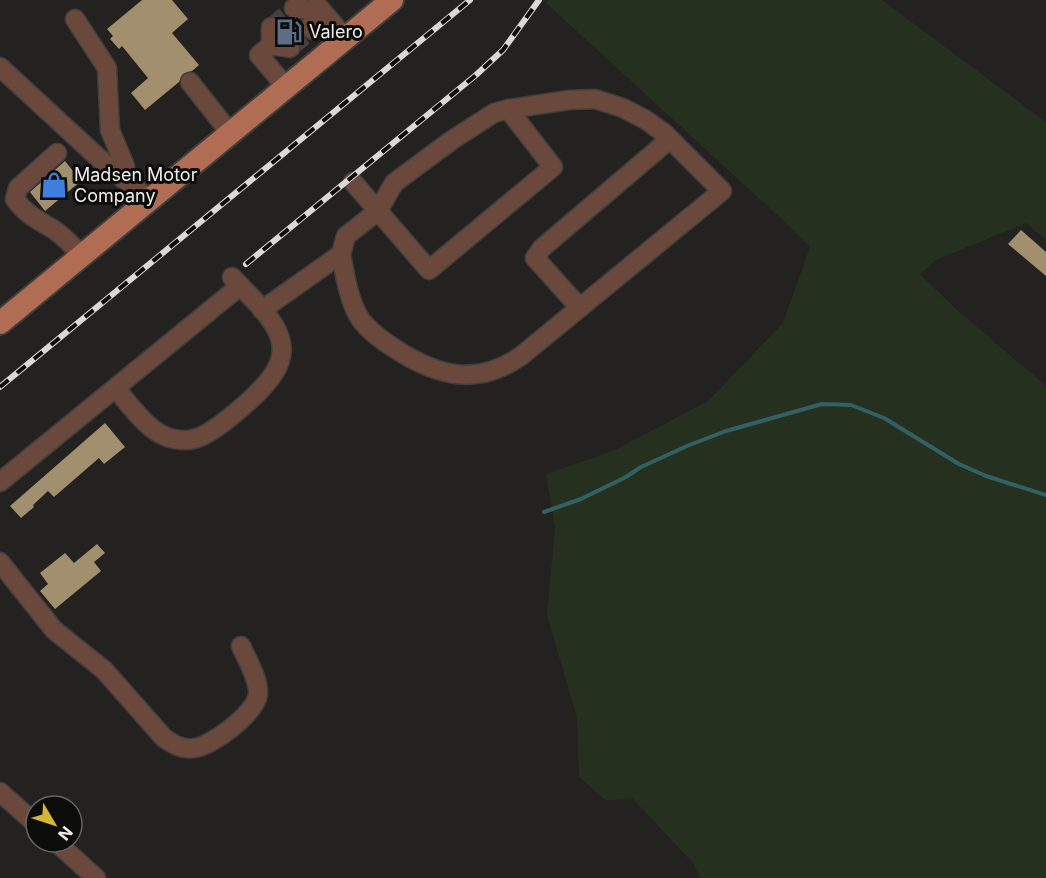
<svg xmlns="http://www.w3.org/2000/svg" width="1046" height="878" viewBox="0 0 1046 878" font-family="Inter,sans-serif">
  <rect width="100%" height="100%" fill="#232220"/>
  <path fill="#25301e" d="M 548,0 L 882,0 L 1046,122 L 1046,240 L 1026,223 L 936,260 L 920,274 L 956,309 L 1046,386 L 1046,878 L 700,878 L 693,863 L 633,799 L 605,800 L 579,777 L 577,718 L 547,615 L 555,528 L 546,474 L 613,451 L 708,401 L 783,323 L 810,247 L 787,224 L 546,3 Z"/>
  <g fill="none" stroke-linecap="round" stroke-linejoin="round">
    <path stroke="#316164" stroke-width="4" d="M 544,512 L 581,499 L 626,477 L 641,467 L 687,446 L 726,431 L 822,404 L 851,405 L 884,418 L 959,464 L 986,476 L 1046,495"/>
  </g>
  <path fill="#a18f6d" d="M 142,0 L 172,0 L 188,19 L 172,33 L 199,65 L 192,71 L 183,74 L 179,82 L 145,110 L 131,93 L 148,78 L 122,46 L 119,49 L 110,39 L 113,36 L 107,29 Z
    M 65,161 L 81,181 L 45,211 L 30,192 Z
    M 1021,230 L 1046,252 L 1046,276 L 1008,244 Z
    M 105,423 L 125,447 L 104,464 L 99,458 L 54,497 L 48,491 L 33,505 L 34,507 L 21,518 L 10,506 Z
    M 97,544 L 105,553 L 94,562 L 101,571 L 55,609 L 40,591 L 48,584 L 40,573 L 65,553 L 74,563 Z"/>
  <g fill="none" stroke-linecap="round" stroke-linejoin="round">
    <path stroke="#42413f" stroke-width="18" stroke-dasharray="18 9" stroke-linecap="butt" d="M 271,27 L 294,8
      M 280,37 L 302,19
      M 290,48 L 312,30"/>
    <g stroke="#403f3d" stroke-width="21">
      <path id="minor" d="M 294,8 L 313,10
        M 75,19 L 107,68 L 110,130 L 125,166 L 123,179
        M 271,27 L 271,45
        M 312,30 L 313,10 L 318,6 L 346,39
        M 0,67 L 103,162 L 150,200
        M 190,82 L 230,133
        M 286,87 L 259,55 L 271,45 L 290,48
        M 57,153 L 18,188 L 15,199 C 25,214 38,220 53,229 C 64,236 73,247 82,255
        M 353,182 L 429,270 L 553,167 L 508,109
        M 580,308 L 535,258 L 542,248 L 670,139
        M 262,310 L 341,254 L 346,236 L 378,211 L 394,183 L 452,140 L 494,113 L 508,109 L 569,100 L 595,99 L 623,108 L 646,120 L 664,133 L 722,191 L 521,356 C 478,386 439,377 397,350 C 384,342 370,332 361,320 C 349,303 345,275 341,254
        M 116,389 C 132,407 149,434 174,439 C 180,440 187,441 193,439 C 213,436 263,391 274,373 C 280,364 283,353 281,343 C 278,320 247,294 232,277
        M 0,482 L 240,286
        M 0,562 L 54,630 L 104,670 L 164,738 C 173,744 182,750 194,748 C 211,747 256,713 258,694 C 259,679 247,660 241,646
        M 0,792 L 36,824
        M 56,842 L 96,878"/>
    </g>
    <g stroke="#403f3d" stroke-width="26">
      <path id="major" d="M 0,323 L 392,0"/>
    </g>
    <use href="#minor" stroke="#6a493c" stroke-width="18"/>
    <use href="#major" stroke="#b16d53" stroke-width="22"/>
    <g stroke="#dad9d8" stroke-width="6">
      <path id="rail" d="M 246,264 L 476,75 L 503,50 L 539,0
        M 0,387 L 470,0"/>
    </g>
    <use href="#rail" stroke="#0c0c0b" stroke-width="4" stroke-dasharray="11" stroke-linecap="butt"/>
  </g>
  <defs>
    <g id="fuel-bare" transform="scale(2.07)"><path d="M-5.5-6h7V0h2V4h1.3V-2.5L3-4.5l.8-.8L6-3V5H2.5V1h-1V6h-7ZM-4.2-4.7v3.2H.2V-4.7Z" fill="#5c6f8a" stroke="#0c0c0b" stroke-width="2.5" paint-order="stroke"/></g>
    <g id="shop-bare" transform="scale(2.07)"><path d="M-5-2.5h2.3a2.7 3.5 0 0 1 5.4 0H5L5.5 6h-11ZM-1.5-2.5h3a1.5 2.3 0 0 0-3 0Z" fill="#3f7fe0" stroke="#0c0c0b" stroke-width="2.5" paint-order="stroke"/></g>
  </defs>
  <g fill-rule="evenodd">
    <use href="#fuel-bare" x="289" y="32"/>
    <use href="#shop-bare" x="54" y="185"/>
  </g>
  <g text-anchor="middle" stroke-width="6" stroke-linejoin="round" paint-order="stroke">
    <g font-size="18" fill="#efeeed" stroke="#0c0c0b" text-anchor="start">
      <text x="309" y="38">Valero</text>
      <text x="74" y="181">Madsen Motor<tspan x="74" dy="21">Company</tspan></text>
    </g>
  </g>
  <g transform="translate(54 824) rotate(129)"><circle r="28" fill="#0c0c0b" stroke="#676665" stroke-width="1.5"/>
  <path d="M0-4.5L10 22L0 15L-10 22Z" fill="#d4b635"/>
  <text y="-9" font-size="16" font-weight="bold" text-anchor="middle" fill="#efeeed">N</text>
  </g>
</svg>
